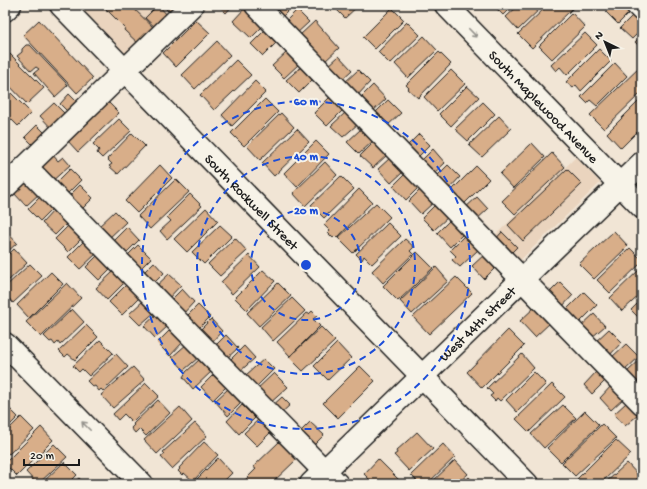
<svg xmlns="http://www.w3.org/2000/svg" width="647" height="489" viewBox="0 0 647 489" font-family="'Gochi Hand',sans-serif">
  <rect width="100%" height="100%" fill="#f1e5d5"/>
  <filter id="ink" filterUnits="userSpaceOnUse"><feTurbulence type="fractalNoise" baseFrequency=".025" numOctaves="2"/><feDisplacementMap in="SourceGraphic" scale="8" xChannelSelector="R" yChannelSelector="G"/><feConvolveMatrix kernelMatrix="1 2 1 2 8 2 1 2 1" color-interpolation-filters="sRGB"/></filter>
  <g filter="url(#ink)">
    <path fill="#ead4be" d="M 78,5 L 161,5 L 176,21 L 134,62 Z
      M 576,157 L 600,183 L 511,269 L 487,243 Z"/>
    <path fill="#d8ae89" stroke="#1c1c1c" d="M 102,5 L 130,5 L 156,30 L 141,46 L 124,30 L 125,28 Z
      M 135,5 L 144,5 L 139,10 Z
      M 158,5 L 169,17 L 157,29 L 145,18 Z
      M 162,5 L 180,5 L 171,14 Z
      M 218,5 L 233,5 L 226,13 Z
      M 268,5 L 293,5 L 293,6 L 281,18 Z
      M 333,5 L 359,5 L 345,18 L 333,6 Z
      M 493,5 L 513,5 L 503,15 Z
      M 519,5 L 544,5 L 518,30 L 506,17 Z
      M 548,5 L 571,5 L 573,8 L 532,48 L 518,34 Z
      M 612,5 L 623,5 L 630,12 L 618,24 L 606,12 Z
      M 245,8 L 256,19 L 255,20 L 262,27 L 251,38 L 233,21 Z
      M 392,8 L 404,20 L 375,49 L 363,37 Z
      M 297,10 L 309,22 L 295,35 L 283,24 Z
      M 572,13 L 585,27 L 552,59 L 539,46 Z
      M 633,15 L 642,24 L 642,29 L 632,39 L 620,28 Z
      M 39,20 L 93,78 L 77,93 L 23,35 Z
      M 196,20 L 210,33 L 176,67 L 163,53 Z
      M 315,21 L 339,48 L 323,63 L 299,36 Z
      M 407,22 L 420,35 L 390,64 L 378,52 Z
      M 265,30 L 277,42 L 263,56 L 251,44 Z
      M 585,33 L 597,45 L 567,75 L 560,67 L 556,71 L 551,65 Z
      M 642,35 L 642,49 L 635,42 Z
      M 424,36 L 437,50 L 408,78 L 395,64 Z
      M 217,41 L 230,55 L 195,89 L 182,75 Z
      M 26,45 L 30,45 L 68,85 L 55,97 L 34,73 L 39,69 L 36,67 L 31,71 L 17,56 L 22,52 L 22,49 Z
      M 599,49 L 611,61 L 581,91 L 576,85 L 573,88 L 566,82 Z
      M 287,52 L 299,64 L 284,78 L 272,66 Z
      M 439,52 L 451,64 L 418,98 L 408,89 L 409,88 L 406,85 Z
      M 10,54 L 44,88 L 27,104 L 5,81 L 5,59 Z
      M 339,56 L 352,70 L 340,81 L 327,67 Z
      M 236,60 L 251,75 L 214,110 L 200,95 Z
      M 615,63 L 627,76 L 597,106 L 590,100 L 587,103 L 581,97 Z
      M 642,65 L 642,92 L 604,129 L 590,115 Z
      M 301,67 L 313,79 L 299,93 L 286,80 Z
      M 358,70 L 370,82 L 356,97 L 343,84 Z
      M 451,70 L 465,84 L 437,111 L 424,97 Z
      M 255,81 L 266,92 L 232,126 L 222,115 Z
      M 373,85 L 386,99 L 372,112 L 359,99 Z
      M 467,86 L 479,97 L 451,126 L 439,114 Z
      M 5,87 L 31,113 L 18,126 L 5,113 Z
      M 69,94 L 80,105 L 70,114 L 60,104 Z
      M 331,96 L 343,110 L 327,126 L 314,113 Z
      M 642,98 L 642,127 L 621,148 L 607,133 Z
      M 265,99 L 278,112 L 244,146 L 231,133 Z
      M 388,100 L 401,113 L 386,127 L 374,114 Z
      M 107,101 L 119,113 L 78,152 L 67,140 Z
      M 483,102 L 495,114 L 468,141 L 455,129 Z
      M 54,103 L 68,117 L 53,130 L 40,116 Z
      M 346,112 L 358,124 L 343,137 L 331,126 Z
      M 281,113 L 294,127 L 260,160 L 247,146 Z
      M 499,116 L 511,129 L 482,157 L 469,145 Z
      M 119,119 L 131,131 L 102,158 L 97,153 L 99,150 L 93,144 Z
      M 37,125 L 48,136 L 36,148 L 25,137 Z
      M 297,129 L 309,142 L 274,176 L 262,163 Z
      M 361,129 L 373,141 L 359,154 L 347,142 Z
      M 132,133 L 145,146 L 118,174 L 109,166 L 112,164 L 107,159 Z
      M 419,134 L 430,145 L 416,159 L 405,148 Z
      M 316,141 L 329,154 L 297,187 L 284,173 Z
      M 375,141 L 388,154 L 373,168 L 360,156 Z
      M 532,143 L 545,157 L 513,188 L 500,174 Z
      M 433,149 L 445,163 L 432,175 L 420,162 Z
      M 51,153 L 58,161 L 63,157 L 70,165 L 50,183 L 36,168 Z
      M 552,153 L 565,167 L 515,214 L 502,201 Z
      M 390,158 L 403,172 L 391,183 L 378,169 Z
      M 325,162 L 337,175 L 305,206 L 293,193 Z
      M 5,163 L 12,170 L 5,177 Z
      M 160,165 L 172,178 L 137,213 L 125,201 Z
      M 448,165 L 460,177 L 449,189 L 436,177 Z
      M 476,166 L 489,179 L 464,204 L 451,191 Z
      M 70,169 L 81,180 L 66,195 L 55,184 Z
      M 567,169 L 582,184 L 523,241 L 508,225 Z
      M 405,174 L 419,187 L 406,200 L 393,186 Z
      M 341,176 L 354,189 L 324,218 L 311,205 Z
      M 27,179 L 40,193 L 26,206 L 13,192 Z
      M 176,179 L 189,192 L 150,229 L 138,216 Z
      M 80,185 L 93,198 L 80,211 L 67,198 Z
      M 359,189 L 372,202 L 337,238 L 335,236 L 333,238 L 328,233 L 330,231 L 324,225 Z
      M 421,189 L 434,202 L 421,214 L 409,201 Z
      M 190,194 L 202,206 L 167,239 L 160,231 L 171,221 L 167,217 Z
      M 41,196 L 53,208 L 40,221 L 28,209 Z
      M 477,197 L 488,209 L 475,221 L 464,209 Z
      M 376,203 L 390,217 L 353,253 L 338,238 Z
      M 436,204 L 449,216 L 434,230 L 422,218 Z
      M 206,208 L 218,221 L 187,252 L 174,239 Z
      M 54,210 L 67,223 L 55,235 L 42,223 Z
      M 115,211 L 126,222 L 107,240 L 97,228 Z
      M 450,220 L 463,234 L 450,247 L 437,233 Z
      M 388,223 L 401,236 L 372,264 L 364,256 L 362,260 L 356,254 Z
      M 69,225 L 81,239 L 68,252 L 55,239 Z
      M 220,225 L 232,236 L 204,264 L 192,252 Z
      M 127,227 L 139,240 L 123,256 L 111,243 Z
      M 6,231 L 17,243 L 5,254 L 5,232 Z
      M 614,231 L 628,246 L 594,279 L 579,264 Z
      M 502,232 L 517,247 L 508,256 L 493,242 Z
      M 465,235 L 479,249 L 460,267 L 452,260 L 456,256 L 450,250 Z
      M 235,238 L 247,251 L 220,276 L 208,264 Z
      M 405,239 L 414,247 L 410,251 L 413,254 L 383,283 L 372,271 Z
      M 85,240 L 97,253 L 80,269 L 68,257 Z
      M 138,245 L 151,258 L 138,271 L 125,258 Z
      M 630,248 L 642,260 L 642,262 L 610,293 L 597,280 Z
      M 14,249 L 27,263 L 5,284 L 5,258 Z
      M 417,252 L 433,268 L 398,301 L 383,286 Z
      M 486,253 L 498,265 L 484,279 L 472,266 Z
      M 98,255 L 111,268 L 99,280 L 86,267 Z
      M 249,255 L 260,267 L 232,294 L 221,282 Z
      M 154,262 L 164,273 L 151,286 L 141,275 Z
      M 30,264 L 42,276 L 13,303 L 5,294 L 5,287 Z
      M 436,267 L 448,281 L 412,314 L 400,301 Z
      M 642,267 L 642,293 L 622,311 L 610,298 Z
      M 263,270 L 275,281 L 247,310 L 235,298 Z
      M 51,272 L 63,284 L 29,318 L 17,305 Z
      M 113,272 L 124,283 L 107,300 L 96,288 Z
      M 169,274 L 181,285 L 167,300 L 154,288 Z
      M 456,277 L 472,293 L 429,334 L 413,317 Z
      M 560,282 L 573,295 L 561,308 L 547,295 Z
      M 67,283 L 81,298 L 41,337 L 26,322 Z
      M 278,283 L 291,296 L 259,326 L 247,313 Z
      M 126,285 L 139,298 L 122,315 L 109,302 Z
      M 182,289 L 194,302 L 182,315 L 169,302 Z
      M 584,292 L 597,305 L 580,322 L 567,309 Z
      M 292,298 L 305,311 L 273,341 L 261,327 Z
      M 642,299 L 642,321 L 631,310 Z
      M 144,300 L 156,311 L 140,325 L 129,314 Z
      M 198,305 L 210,317 L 196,331 L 184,319 Z
      M 536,306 L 551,322 L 535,337 L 520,321 Z
      M 72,309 L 84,322 L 60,345 L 58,342 L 55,345 L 52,341 L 50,342 L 44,336 Z
      M 312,311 L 317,316 L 313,319 L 320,326 L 290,356 L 277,342 L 307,313 L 309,314 Z
      M 157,314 L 168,326 L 155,338 L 144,326 Z
      M 594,314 L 605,326 L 591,338 L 581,326 Z
      M 211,319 L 222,331 L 209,345 L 197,333 Z
      M 86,325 L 98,337 L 75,360 L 68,354 L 65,357 L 59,351 Z
      M 321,327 L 335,341 L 303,371 L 289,357 Z
      M 171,329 L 183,342 L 170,356 L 157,343 Z
      M 609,329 L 622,342 L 608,357 L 594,343 Z
      M 508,330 L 524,346 L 482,388 L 467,372 Z
      M 226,335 L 238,348 L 225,360 L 213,348 Z
      M 100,340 L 113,353 L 89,376 L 82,369 L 79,372 L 73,366 Z
      M 337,343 L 351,358 L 328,380 L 314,366 Z
      M 187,344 L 199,357 L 184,370 L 172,357 Z
      M 626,344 L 639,357 L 623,372 L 611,358 Z
      M 244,346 L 255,358 L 238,373 L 228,362 Z
      M 116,354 L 128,367 L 103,391 L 101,389 L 99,391 L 95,386 L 93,387 L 87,381 Z
      M 522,354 L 534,368 L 500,401 L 497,398 L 495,401 L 490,396 L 493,394 L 487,388 Z
      M 642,358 L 642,382 L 639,385 L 627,372 Z
      M 200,359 L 212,371 L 193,389 L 183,377 L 186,372 Z
      M 264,359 L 274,369 L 257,386 L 246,375 Z
      M 360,366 L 375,381 L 338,418 L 323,403 Z
      M 133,367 L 145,380 L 113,408 L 101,395 Z
      M 534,372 L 546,384 L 517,412 L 506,400 Z
      M 596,372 L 605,381 L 592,394 L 584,385 Z
      M 274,373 L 288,387 L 268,405 L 255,391 Z
      M 213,375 L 226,387 L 213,400 L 201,387 Z
      M 146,383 L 159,396 L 132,422 L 124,414 L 118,420 L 113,414 Z
      M 552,384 L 565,397 L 529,432 L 516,419 Z
      M 612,385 L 624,398 L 611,410 L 600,398 Z
      M 228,389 L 241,403 L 228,416 L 215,401 Z
      M 282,397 L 290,405 L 278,416 L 270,408 Z
      M 158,400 L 170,413 L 146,436 L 139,429 L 135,433 L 131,428 L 134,425 L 133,424 Z
      M 627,402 L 638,415 L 625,426 L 614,414 Z
      M 5,404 L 18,417 L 5,430 Z
      M 242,405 L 255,418 L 239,434 L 227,421 Z
      M 563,405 L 576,418 L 544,448 L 531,434 Z
      M 180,407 L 192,421 L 157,454 L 144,440 Z
      M 585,411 L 599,425 L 561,462 L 547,448 Z
      M 21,417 L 34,430 L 9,454 L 5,451 L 5,433 Z
      M 259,419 L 271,432 L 257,446 L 244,433 Z
      M 310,422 L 324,435 L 311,448 L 298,434 Z
      M 195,423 L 207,436 L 172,469 L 161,457 L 165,454 L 163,452 Z
      M 602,424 L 616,438 L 575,476 L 562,463 Z
      M 41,427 L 53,440 L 17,476 L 5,464 L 5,463 Z
      M 417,432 L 433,449 L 409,471 L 394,455 L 397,453 L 396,451 Z
      M 616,440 L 631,454 L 600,484 L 582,484 L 577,479 Z
      M 280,441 L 297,459 L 271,484 L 241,484 L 256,469 L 253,467 Z
      M 204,442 L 218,455 L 193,481 L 184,473 L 182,475 L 178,471 L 180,469 L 179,468 Z
      M 54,444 L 67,457 L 38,484 L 37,484 L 26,472 Z
      M 443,444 L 455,457 L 427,484 L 420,484 L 411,475 Z
      M 218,458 L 232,473 L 221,484 L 192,484 Z
      M 378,459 L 401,482 L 399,484 L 374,484 L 364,474 Z
      M 455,460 L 468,474 L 457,484 L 430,484 Z
      M 64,462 L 77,475 L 68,484 L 41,484 Z
      M 627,463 L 640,477 L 632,484 L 604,484 Z
      M 469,477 L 476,484 L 461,484 Z
      M 79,478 L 85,484 L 72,484 Z"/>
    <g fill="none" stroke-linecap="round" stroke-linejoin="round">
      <g stroke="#1c1c1c" stroke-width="25">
        <g id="minor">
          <path id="s1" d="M 61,5 L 527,484"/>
          <path d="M 256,5 L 642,403"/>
          <path id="s2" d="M 446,5 L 642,207"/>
          <path d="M 637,5 L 642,10"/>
          <path d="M 5,10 L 10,5"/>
          <path d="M 26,167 L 337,484"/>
          <path d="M 5,187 L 192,5"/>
          <path d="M 5,344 L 142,484"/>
          <path id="s3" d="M 311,484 L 642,163"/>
        </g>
      </g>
      <use href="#minor" stroke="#f7f3e8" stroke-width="22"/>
    </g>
    <defs><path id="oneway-shaft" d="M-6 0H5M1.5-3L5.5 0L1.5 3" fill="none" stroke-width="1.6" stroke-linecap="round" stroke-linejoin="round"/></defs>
    <g stroke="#94928c">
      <use href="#oneway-shaft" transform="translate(473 33) rotate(46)"/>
      <use href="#oneway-shaft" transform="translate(86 426) rotate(-135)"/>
    </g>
  </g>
  <g fill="none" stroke="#1d4ed8" stroke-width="2" stroke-dasharray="7 5">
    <circle cx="306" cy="265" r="55"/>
    <circle cx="306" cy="265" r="109"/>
    <circle cx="306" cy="265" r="164"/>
  </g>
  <g text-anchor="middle" stroke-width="4" stroke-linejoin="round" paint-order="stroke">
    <g font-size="14" fill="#1c1c1c" stroke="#f7f3e8">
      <text dy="5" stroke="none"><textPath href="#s2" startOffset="141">South Maplewood Avenue</textPath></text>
      <text dy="5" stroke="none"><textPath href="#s1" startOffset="274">South Rockwell Street</textPath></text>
      <text dy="5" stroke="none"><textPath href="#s3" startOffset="231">West 44th Street</textPath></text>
    </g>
  </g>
  <circle cx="306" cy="265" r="6" fill="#1d4ed8" stroke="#f7f3e8" stroke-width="2"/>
  <g font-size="12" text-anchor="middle" font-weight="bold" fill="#1d4ed8" stroke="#f7f3e8" stroke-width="4" stroke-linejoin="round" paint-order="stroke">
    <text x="306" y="105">60 m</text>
    <text x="306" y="160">40 m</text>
    <text x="306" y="214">20 m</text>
  </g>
  <rect width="647" height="489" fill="none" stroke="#f7f3e8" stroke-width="20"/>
  <rect x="10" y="10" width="627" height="469" fill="none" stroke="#1c1c1c" stroke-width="1.5" filter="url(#ink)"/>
  <g transform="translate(605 42) rotate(317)" stroke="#f7f3e8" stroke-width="3" paint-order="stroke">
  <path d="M0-3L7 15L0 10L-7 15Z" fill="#1c1c1c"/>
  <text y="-6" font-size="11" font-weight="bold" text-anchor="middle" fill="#1c1c1c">N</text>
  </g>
  <path d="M24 459v6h55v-6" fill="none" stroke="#1c1c1c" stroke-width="2"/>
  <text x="30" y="459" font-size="12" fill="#1c1c1c" stroke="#f7f3e8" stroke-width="3" paint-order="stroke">20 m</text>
</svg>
